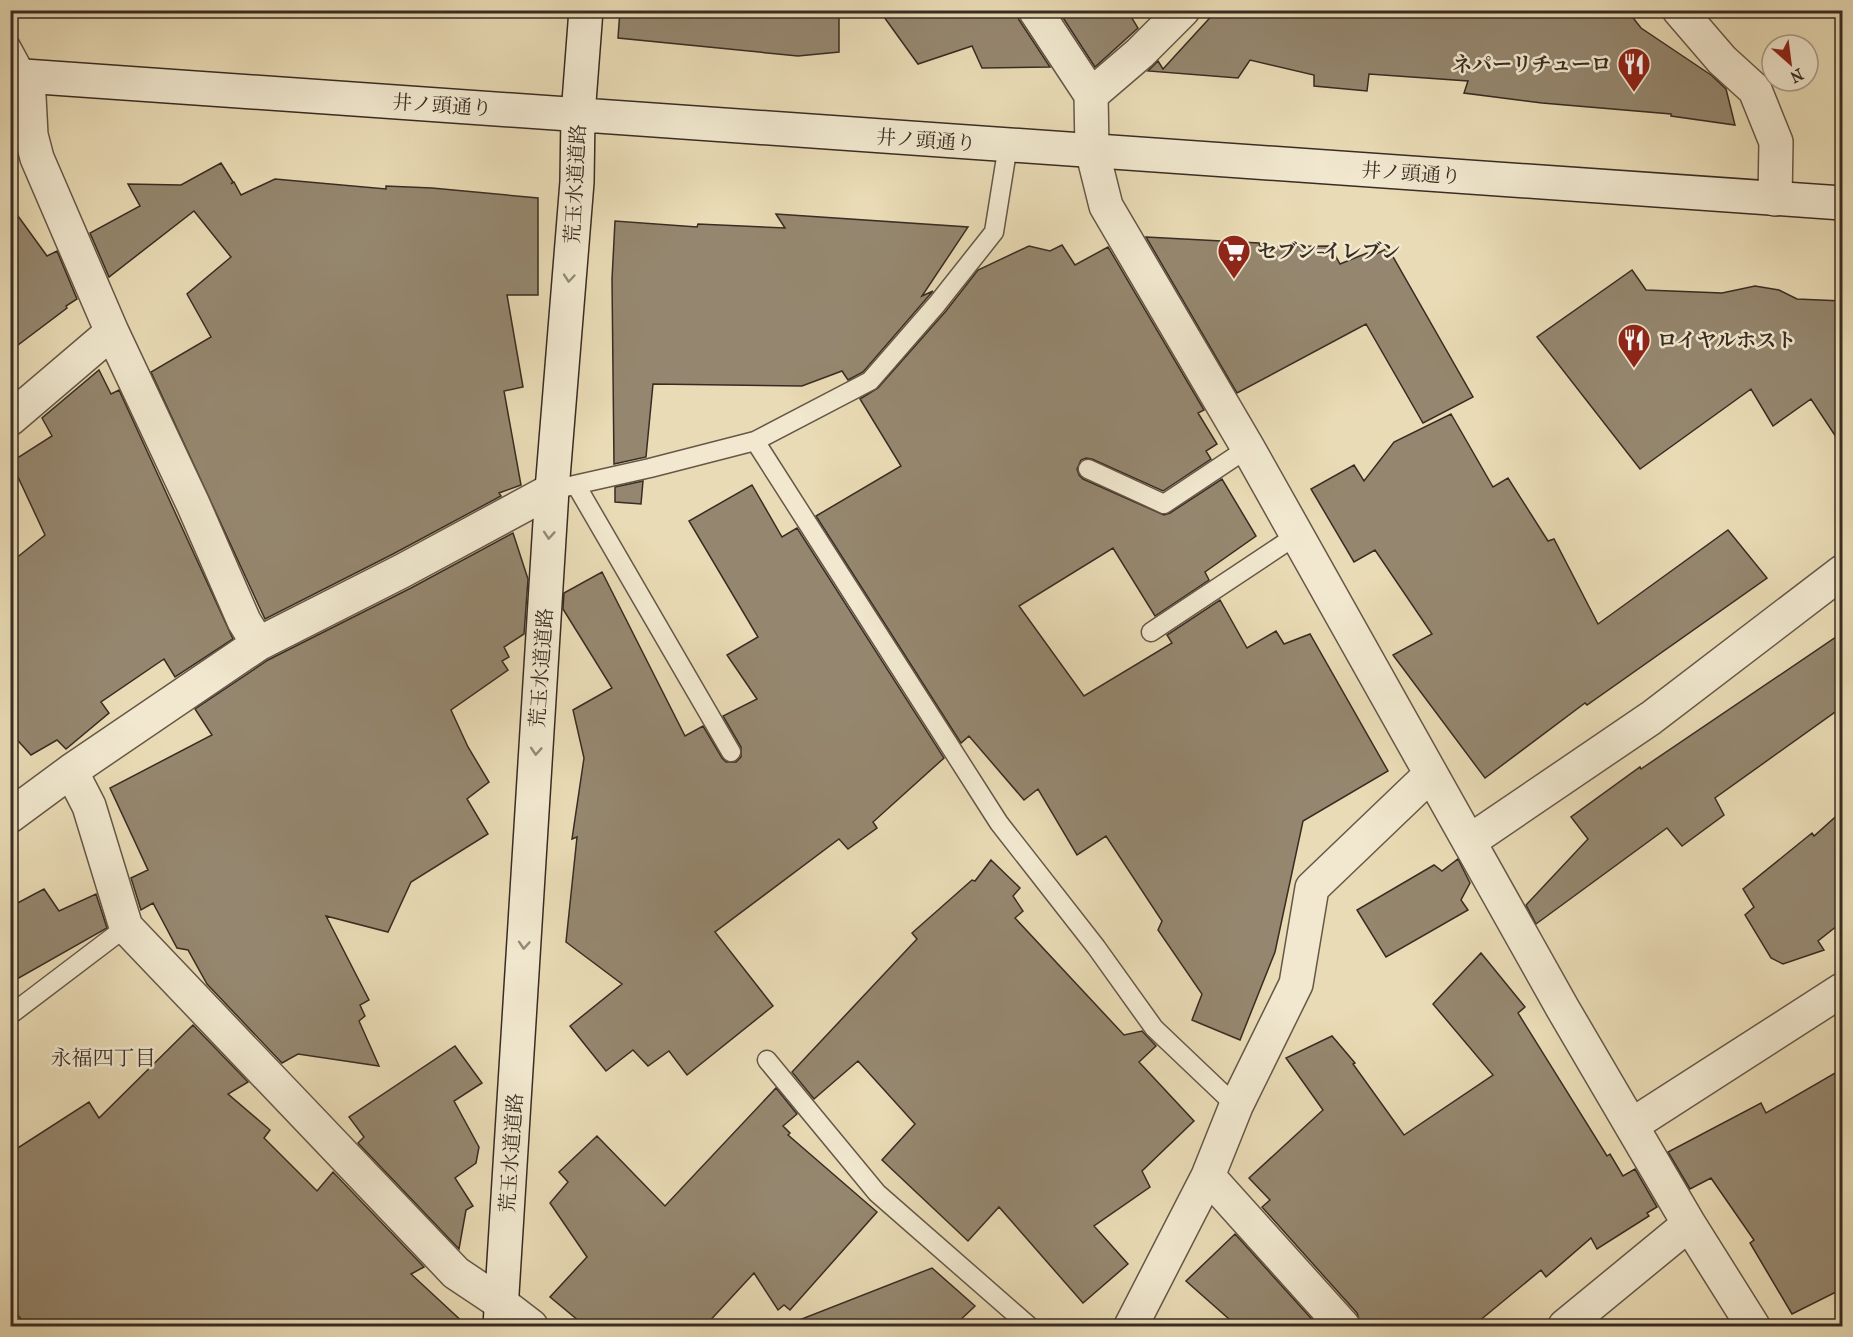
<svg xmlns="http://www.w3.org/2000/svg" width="1853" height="1337" viewBox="0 0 1853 1337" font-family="'IM FELL French Canon','Noto Serif JP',serif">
  <rect width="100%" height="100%" fill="#e9dbb5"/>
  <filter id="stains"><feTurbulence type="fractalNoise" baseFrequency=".00333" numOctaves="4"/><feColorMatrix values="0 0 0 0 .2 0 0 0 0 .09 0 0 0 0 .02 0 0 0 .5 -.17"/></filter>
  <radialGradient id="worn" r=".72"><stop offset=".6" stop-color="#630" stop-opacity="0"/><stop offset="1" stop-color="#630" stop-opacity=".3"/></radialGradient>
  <path fill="#95876f" stroke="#392c23" stroke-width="1.5" d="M 620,10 L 839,10 L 839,52 L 798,56 L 618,38 Z
    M 879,10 L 1016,10 L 1019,20 L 1050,67 L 982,68 L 972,46 L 918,64 Z
    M 1058,10 L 1127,10 L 1138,28 L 1095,67 Z
    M 1217,10 L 1627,10 L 1641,28 L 1711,75 L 1726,89 L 1735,125 L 1671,116 L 1671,114 L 1542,103 L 1464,93 L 1468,81 L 1369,74 L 1367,91 L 1314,86 L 1314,75 L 1250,60 L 1238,78 L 1148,71 L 1158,61 L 1163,69 Z
    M 221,163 L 233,182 L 231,184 L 234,182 L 241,195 L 275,179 L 386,189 L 386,186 L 432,188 L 538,198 L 538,295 L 507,295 L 523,387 L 504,391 L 521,485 L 499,493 L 501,496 L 393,554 L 265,619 L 151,372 L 211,337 L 187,294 L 231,257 L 194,211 L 109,277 L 90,233 L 140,206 L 128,184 L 181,185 Z
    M 10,205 L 47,256 L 57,251 L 77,299 L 66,306 L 67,308 L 10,351 Z
    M 776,214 L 968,227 L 922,296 L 933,291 L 863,372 L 848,380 L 842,371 L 802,386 L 653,384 L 646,457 L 614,464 L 612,279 L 615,221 L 697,227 L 698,224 L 785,228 Z
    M 1146,237 L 1259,243 L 1260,247 L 1330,246 L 1340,264 L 1367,253 L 1374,255 L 1388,248 L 1473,397 L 1423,423 L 1366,324 L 1237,393 Z
    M 1062,245 L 1075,265 L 1108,247 L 1204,410 L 1198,413 L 1217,444 L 1206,451 L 1211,459 L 1163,491 L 1092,459 L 1086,458 L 1081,460 L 1077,469 L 1079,475 L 1083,479 L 1164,515 L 1170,513 L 1222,479 L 1256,536 L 1205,572 L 1209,580 L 1155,616 L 1113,548 L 1019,606 L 1084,696 L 1172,643 L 1167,635 L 1220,600 L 1247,648 L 1276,631 L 1284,644 L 1310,634 L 1388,771 L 1303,821 L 1275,952 L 1240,1040 L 1192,1020 L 1202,994 L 1158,930 L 1162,921 L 1106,836 L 1077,855 L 1038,789 L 1024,800 L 969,736 L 961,743 L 816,516 L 901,466 L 860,399 L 878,388 L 946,311 L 978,270 L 1029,246 L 1050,251 Z
    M 1632,270 L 1646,290 L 1722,293 L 1755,286 L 1779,290 L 1797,299 L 1842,301 L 1842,446 L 1811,399 L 1773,426 L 1751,389 L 1640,469 L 1537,337 Z
    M 99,370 L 111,394 L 119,390 L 233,639 L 175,677 L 164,659 L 101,702 L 109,713 L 66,749 L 57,740 L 31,755 L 10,732 L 10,563 L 45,535 L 11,462 L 52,436 L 42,418 Z
    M 1451,414 L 1493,487 L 1508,478 L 1548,541 L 1554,539 L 1598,624 L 1728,530 L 1767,578 L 1587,705 L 1585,703 L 1485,778 L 1393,655 L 1432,634 L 1375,550 L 1354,562 L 1311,489 L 1354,465 L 1364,481 L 1394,442 Z
    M 643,481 L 641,504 L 615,502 L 615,487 Z
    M 752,485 L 782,537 L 797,528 L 944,758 L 873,822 L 877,828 L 848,849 L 839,839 L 715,932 L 773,1006 L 687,1075 L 669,1051 L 648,1066 L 633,1050 L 606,1071 L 570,1026 L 622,984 L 566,942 L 577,837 L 572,839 L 584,758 L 573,710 L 612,688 L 563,609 L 564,593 L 602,572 L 685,736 L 703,726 L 722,758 L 726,762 L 736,762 L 741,757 L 741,747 L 723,716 L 757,699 L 727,655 L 758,637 L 689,521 Z
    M 513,533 L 528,579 L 524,634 L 504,647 L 509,657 L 502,661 L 508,670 L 451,710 L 468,747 L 489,782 L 467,799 L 488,834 L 411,882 L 388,932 L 326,916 L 369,1000 L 360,1005 L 365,1016 L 359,1021 L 379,1066 L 298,1054 L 282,1063 L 207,984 L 188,950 L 177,948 L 153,903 L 141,910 L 131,878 L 148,870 L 110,788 L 212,735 L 195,709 L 268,660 L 411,588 Z
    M 1842,633 L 1842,707 L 1715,798 L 1724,815 L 1682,846 L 1667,828 L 1536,924 L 1526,905 L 1588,839 L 1571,817 L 1640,767 L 1641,769 Z
    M 1842,811 L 1842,922 L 1818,941 L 1824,950 L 1783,964 L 1771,958 L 1745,915 L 1754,907 L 1743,889 L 1812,833 L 1814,836 Z
    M 1458,859 L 1470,883 L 1461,900 L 1468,910 L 1386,957 L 1357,910 L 1434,865 L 1442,871 Z
    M 991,860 L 1020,888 L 1013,896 L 1023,911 L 1015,918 L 1124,1035 L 1142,1031 L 1156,1046 L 1139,1062 L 1194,1121 L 1142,1171 L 1150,1187 L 1094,1226 L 1128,1264 L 1083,1303 L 999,1207 L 968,1241 L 882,1160 L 915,1124 L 858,1061 L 814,1099 L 792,1072 L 917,939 L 912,933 L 972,880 L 975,881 Z
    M 44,889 L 59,911 L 96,894 L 107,928 L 10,983 L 10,907 Z
    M 1481,953 L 1525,1007 L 1518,1013 L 1607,1156 L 1610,1154 L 1623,1176 L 1635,1169 L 1657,1207 L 1647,1213 L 1649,1216 L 1597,1249 L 1591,1238 L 1546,1277 L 1541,1270 L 1473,1326 L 1361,1326 L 1357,1313 L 1262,1207 L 1270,1200 L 1249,1178 L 1323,1110 L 1286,1058 L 1332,1036 L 1355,1063 L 1353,1064 L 1404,1135 L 1493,1075 L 1433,1004 Z
    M 193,1025 L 248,1082 L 228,1094 L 270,1130 L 264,1138 L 317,1191 L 333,1172 L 424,1267 L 411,1274 L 467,1326 L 27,1326 L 10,1306 L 10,1153 L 89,1102 L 99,1118 Z
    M 455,1046 L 482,1083 L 454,1101 L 479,1147 L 476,1163 L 455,1178 L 473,1206 L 466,1210 L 459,1249 L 358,1143 L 364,1137 L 349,1117 Z
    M 1842,1069 L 1842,1289 L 1792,1314 L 1750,1243 L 1754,1240 L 1711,1178 L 1690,1189 L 1668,1152 L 1761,1103 L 1766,1113 Z
    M 776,1088 L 797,1114 L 783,1126 L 790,1133 L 788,1135 L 877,1212 L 790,1310 L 784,1305 L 778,1310 L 754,1273 L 705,1326 L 585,1326 L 550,1297 L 587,1257 L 550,1203 L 568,1182 L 559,1172 L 597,1136 L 665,1206 Z
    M 1235,1234 L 1318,1326 L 1237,1326 L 1186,1281 Z
    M 932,1268 L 975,1306 L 954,1326 L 789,1326 L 789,1324 Z"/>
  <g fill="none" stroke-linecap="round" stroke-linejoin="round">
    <g stroke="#655848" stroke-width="21">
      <path id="lane" d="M 10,44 L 28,77
        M 755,441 L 999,823 L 1096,947 L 1154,1028 L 1236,1106
        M 1088,469 L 1164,504 L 1248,448
        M 576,485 L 731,752
        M 552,490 L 650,468 L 755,441 L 870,381 L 937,304 L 994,232 L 1008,145
        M 1151,632 L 1297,535
        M 10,1015 L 126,927
        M 767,1060 L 877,1193 L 1029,1326"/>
    </g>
    <g stroke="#655848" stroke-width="36">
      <path id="street" d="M 1035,10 L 1091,95 L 1092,150 L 1106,206 L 1248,448 L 1563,1009 L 1689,1224 L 1753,1326
        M 1679,10 L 1722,60 L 1755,90 L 1776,142 L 1775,199
        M 28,77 L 31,135 L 37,158 L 112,332 L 193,504 L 244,621 L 258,644
        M 1091,95 L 1140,53 L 1183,10
        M 10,419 L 112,332
        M 71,771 L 89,806 L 126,927 L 456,1273 L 501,1303 L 531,1326
        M 10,816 L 71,771 L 258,644 L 402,571 L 552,490
        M 1470,841 L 1651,718 L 1842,572
        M 1632,1125 L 1842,990
        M 1208,1176 L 1343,1326
        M 1131,1326 L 1208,1176 L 1236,1106 L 1296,984 L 1312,888 L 1431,774
        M 1565,1326 L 1689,1224"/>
    </g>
    <g stroke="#392c23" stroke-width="36">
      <path id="secondary" d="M 10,75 L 1842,203
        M 500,1326 L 552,490 L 577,182 L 578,115 L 586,10"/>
    </g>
    <use href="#lane" stroke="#f1e8cf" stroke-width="18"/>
    <use href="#street" stroke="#f1e8cf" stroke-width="33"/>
    <use href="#secondary" stroke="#f1e8cf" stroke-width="33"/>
  </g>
  <defs><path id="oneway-chevron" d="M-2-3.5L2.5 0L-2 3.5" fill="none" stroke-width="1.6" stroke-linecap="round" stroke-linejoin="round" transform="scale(1.5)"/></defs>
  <g stroke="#958a79">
    <use href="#oneway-chevron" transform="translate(569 278) rotate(95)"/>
    <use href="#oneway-chevron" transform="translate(549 535) rotate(94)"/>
    <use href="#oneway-chevron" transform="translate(536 751) rotate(94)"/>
    <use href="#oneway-chevron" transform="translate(524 945) rotate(94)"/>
  </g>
  <defs>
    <g id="restaurant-pin" transform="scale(1.725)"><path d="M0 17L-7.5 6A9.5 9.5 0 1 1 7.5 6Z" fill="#8f2418" stroke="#f1e8cf"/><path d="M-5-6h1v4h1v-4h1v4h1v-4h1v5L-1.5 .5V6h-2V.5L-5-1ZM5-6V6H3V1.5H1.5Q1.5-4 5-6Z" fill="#fff"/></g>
    <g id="supermarket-pin" transform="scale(1.725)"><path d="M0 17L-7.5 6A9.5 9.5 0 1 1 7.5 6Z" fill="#8f2418" stroke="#f1e8cf"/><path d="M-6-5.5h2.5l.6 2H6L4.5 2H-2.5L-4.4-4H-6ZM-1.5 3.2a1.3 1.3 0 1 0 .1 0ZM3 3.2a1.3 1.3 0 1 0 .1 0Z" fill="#fff"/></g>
  </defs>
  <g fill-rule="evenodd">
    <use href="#restaurant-pin" x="1634" y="64"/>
    <use href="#supermarket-pin" x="1234" y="251"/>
    <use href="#restaurant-pin" x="1634" y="340"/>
  </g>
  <g text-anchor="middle" stroke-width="5" stroke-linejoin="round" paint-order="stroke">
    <g font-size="20" font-weight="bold" fill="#392c23" stroke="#f1e8cf" text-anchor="start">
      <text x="1611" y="71" text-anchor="end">ネパーリチューロ</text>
      <text x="1257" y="258">セブン-イレブン</text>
      <text x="1657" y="347">ロイヤルホスト</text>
    </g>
    <g font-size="20" fill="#392c23" stroke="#f1e8cf">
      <text transform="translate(442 105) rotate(4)" y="7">井ノ頭通り</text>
      <text transform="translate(926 140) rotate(4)" y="7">井ノ頭通り</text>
      <text transform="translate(1411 173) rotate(4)" y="7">井ノ頭通り</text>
      <text transform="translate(575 184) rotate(-87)" y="7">荒玉水道道路</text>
      <text transform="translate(541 668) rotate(-86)" y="7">荒玉水道道路</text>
      <text transform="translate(511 1153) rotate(-86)" y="7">荒玉水道道路</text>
    </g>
    <g font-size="21" fill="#392c23" stroke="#f1e8cf">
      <text x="103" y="1065">永福四丁目</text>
    </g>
  </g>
  <rect width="1853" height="1337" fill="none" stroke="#e9dbb5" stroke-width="36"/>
  <rect x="12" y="12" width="1829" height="1313" fill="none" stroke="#392c23" stroke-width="3"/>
  <rect x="18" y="18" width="1817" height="1301" fill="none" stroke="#392c23" stroke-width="1.5"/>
  <g transform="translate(1790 63) rotate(152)"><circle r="28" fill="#f1e8cf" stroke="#a79d8a" stroke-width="1.5"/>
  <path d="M0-4.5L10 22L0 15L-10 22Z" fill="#8f2418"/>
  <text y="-9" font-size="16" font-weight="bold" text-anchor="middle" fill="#392c23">N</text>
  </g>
  <rect width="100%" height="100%" filter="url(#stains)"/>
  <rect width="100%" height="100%" fill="url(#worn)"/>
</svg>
